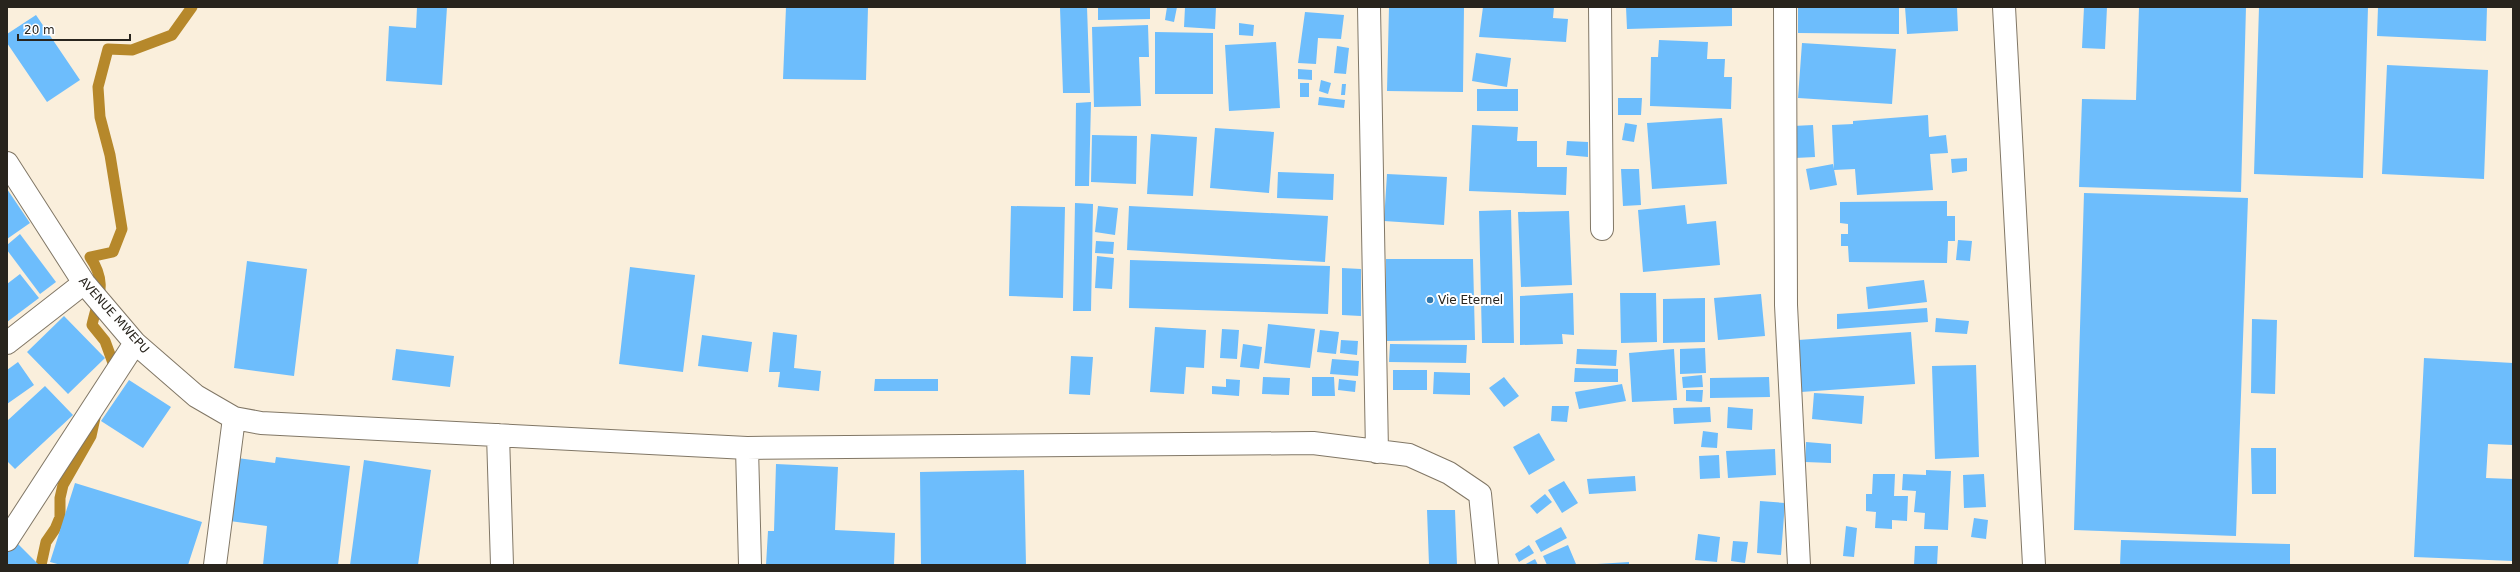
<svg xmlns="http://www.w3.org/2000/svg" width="2520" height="572" viewBox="0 0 2520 572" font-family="'DejaVu Sans',sans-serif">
  <rect width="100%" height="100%" fill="#faefdc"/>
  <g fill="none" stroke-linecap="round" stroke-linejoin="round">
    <path stroke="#b6882b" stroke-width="11" d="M 116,371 L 105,341 L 92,325 C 98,298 108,283 90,257 L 113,252 L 122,229 L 110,155 L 100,117 L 98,87 L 108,49 L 132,50 L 172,35 L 192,7
      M 41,565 L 46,542 L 55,529 L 60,517 L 60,498 L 63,485 L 91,436 L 96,413"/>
  </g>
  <path fill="#6dbdfc" d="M 417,7 L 447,7 L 442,85 L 386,81 L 389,26 L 416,28 Z
    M 786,7 L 868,7 L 866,80 L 783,79 Z
    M 1087,7 L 1090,93 L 1063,93 L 1060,8 Z
    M 1098,7 L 1150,7 L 1150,19 L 1098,20 Z
    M 1167,7 L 1177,7 L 1174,22 L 1165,20 Z
    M 1185,7 L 1216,7 L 1215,29 L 1184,27 Z
    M 1389,7 L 1464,7 L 1463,92 L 1387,91 Z
    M 1483,7 L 1554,7 L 1553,18 L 1568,19 L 1566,42 L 1479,37 Z
    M 1626,7 L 1732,7 L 1732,26 L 1627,29 Z
    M 1798,7 L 1899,7 L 1899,34 L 1798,33 Z
    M 1905,7 L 1957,7 L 1958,31 L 1907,34 Z
    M 2084,7 L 2107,7 L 2105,49 L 2082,48 Z
    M 2139,7 L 2246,7 L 2241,192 L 2079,187 L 2082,99 L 2136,100 Z
    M 2259,7 L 2368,7 L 2363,178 L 2254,174 Z
    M 2378,7 L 2487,7 L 2486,41 L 2377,36 Z
    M 1305,12 L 1344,15 L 1341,39 L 1318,38 L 1316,64 L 1298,63 Z
    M 36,15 L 80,80 L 47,102 L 7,43 L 7,34 Z
    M 1239,23 L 1254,25 L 1253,36 L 1239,35 Z
    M 1148,25 L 1149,57 L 1139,57 L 1141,106 L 1094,107 L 1092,27 Z
    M 1155,32 L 1213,33 L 1213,94 L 1155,94 Z
    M 1659,40 L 1708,42 L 1707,59 L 1725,59 L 1724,77 L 1732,77 L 1731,109 L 1650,106 L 1651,57 L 1658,57 Z
    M 1276,42 L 1280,108 L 1229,111 L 1225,45 Z
    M 1802,43 L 1896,49 L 1892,104 L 1798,98 Z
    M 1337,46 L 1349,48 L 1346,74 L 1334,73 Z
    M 1476,53 L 1511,58 L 1507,87 L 1472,81 Z
    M 2387,65 L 2488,70 L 2484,179 L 2382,174 Z
    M 1298,69 L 1312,70 L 1312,80 L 1298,79 Z
    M 1321,80 L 1331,83 L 1328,94 L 1319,91 Z
    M 1300,83 L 1309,83 L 1309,97 L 1300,97 Z
    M 1342,84 L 1346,84 L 1345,95 L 1341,95 Z
    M 1477,89 L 1518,89 L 1518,111 L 1477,111 Z
    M 1319,97 L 1345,100 L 1344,108 L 1318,105 Z
    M 1618,98 L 1642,98 L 1641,115 L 1618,115 Z
    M 1091,102 L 1089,186 L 1075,186 L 1076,103 Z
    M 1928,115 L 1929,137 L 1946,135 L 1948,153 L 1930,154 L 1933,190 L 1857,195 L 1855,169 L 1834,170 L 1832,125 L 1853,124 L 1853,121 Z
    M 1722,118 L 1727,184 L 1652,189 L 1647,123 Z
    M 1625,123 L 1637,125 L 1634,142 L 1622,140 Z
    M 1472,125 L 1518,127 L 1517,141 L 1537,141 L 1537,167 L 1567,167 L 1566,195 L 1469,191 Z
    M 1813,125 L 1815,157 L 1795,158 L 1793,126 Z
    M 1215,128 L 1274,132 L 1269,193 L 1210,188 Z
    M 1151,134 L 1197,137 L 1193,196 L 1147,194 Z
    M 1092,135 L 1137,136 L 1136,184 L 1091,182 Z
    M 1567,141 L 1588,142 L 1588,157 L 1566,155 Z
    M 1967,158 L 1967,171 L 1952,173 L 1951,159 Z
    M 1833,164 L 1837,185 L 1810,190 L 1806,169 Z
    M 1621,169 L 1639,169 L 1641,205 L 1623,206 Z
    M 1278,172 L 1334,174 L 1333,200 L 1277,198 Z
    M 1387,174 L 1447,177 L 1444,225 L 1384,221 Z
    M 7,189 L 30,223 L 7,239 Z
    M 2084,193 L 2248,198 L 2236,536 L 2074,530 Z
    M 1947,201 L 1947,216 L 1955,216 L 1955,241 L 1948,241 L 1947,263 L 1849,262 L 1848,246 L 1841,246 L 1841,234 L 1848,234 L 1848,224 L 1840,223 L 1840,202 Z
    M 1075,203 L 1093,204 L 1091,311 L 1073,311 Z
    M 1685,205 L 1687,224 L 1716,221 L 1720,265 L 1643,272 L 1638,210 Z
    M 1011,206 L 1065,207 L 1063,298 L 1009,296 Z
    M 1098,206 L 1118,208 L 1115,235 L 1095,232 Z
    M 1129,206 L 1328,216 L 1325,262 L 1127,250 Z
    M 1511,210 L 1514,343 L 1482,343 L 1479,211 Z
    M 1569,211 L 1572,285 L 1521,287 L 1518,212 Z
    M 20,234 L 56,282 L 40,294 L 7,250 L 7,245 Z
    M 1958,240 L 1972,241 L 1970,261 L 1956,260 Z
    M 1096,241 L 1114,242 L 1113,254 L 1095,253 Z
    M 1097,256 L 1114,258 L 1112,289 L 1095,288 Z
    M 1386,259 L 1473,259 L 1475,340 L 1386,341 Z
    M 1130,260 L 1330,266 L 1328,314 L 1129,308 Z
    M 247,261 L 307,269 L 294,376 L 234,368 Z
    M 630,267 L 695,275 L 683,372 L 619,364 Z
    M 1342,268 L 1361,269 L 1361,316 L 1342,315 Z
    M 20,274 L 39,298 L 7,322 L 7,284 Z
    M 1924,280 L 1927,302 L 1868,309 L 1866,287 Z
    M 1573,293 L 1574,335 L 1562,334 L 1563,344 L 1520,345 L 1520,296 Z
    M 1620,293 L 1656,293 L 1657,342 L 1621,343 Z
    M 1761,294 L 1765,336 L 1718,340 L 1714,298 Z
    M 1705,298 L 1705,342 L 1663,343 L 1663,299 Z
    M 1927,308 L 1928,322 L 1837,329 L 1837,314 Z
    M 64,316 L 105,358 L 68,394 L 27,352 Z
    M 1936,318 L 1969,321 L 1967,334 L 1935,332 Z
    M 2252,319 L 2277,320 L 2275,394 L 2251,393 Z
    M 1268,324 L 1315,329 L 1310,368 L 1264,363 Z
    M 1155,327 L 1206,330 L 1204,368 L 1186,367 L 1184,394 L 1150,392 Z
    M 1222,329 L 1239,330 L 1237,359 L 1220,358 Z
    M 1320,330 L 1339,332 L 1336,354 L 1317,352 Z
    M 773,332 L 797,335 L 794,368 L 821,371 L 819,391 L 778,387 L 780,372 L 769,372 Z
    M 1911,332 L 1915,384 L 1801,392 L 1798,340 Z
    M 702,335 L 752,342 L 748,372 L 698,366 Z
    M 1341,340 L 1358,341 L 1357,355 L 1340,353 Z
    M 1243,344 L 1262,347 L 1259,369 L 1240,367 Z
    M 1390,344 L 1467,345 L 1466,363 L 1389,362 Z
    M 1705,348 L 1706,373 L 1680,374 L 1680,349 Z
    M 396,349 L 454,356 L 450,387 L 392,380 Z
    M 1577,349 L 1617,350 L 1616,366 L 1576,364 Z
    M 1674,349 L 1677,400 L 1632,402 L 1629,353 Z
    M 1071,356 L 1093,357 L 1090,395 L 1069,394 Z
    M 2424,358 L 2513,363 L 2513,445 L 2488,444 L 2486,478 L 2513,479 L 2513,561 L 2414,557 Z
    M 1332,359 L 1359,361 L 1358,376 L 1330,374 Z
    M 18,362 L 34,385 L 7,404 L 7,370 Z
    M 1976,365 L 1979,457 L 1935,459 L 1932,366 Z
    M 1575,368 L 1618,369 L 1618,382 L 1574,382 Z
    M 1393,370 L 1427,370 L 1427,390 L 1393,390 Z
    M 1434,372 L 1470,373 L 1470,395 L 1433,394 Z
    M 1702,375 L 1703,387 L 1683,388 L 1682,377 Z
    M 1263,377 L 1290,378 L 1289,395 L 1262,394 Z
    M 1312,377 L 1334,377 L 1335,396 L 1312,396 Z
    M 1504,377 L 1519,396 L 1504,407 L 1489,388 Z
    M 1769,377 L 1770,397 L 1710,398 L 1710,378 Z
    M 875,379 L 938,379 L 938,391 L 874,391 Z
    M 1226,379 L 1240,380 L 1239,396 L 1212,394 L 1212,386 L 1226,387 Z
    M 1339,379 L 1356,381 L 1355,392 L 1338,390 Z
    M 129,380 L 171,407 L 143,448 L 101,421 Z
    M 1622,384 L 1626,401 L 1579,409 L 1575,392 Z
    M 45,386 L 73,415 L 15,469 L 7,461 L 7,421 Z
    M 1686,390 L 1703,390 L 1702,402 L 1686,401 Z
    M 1814,393 L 1864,396 L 1862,424 L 1812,419 Z
    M 1552,406 L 1569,406 L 1567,422 L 1551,421 Z
    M 1710,407 L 1711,422 L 1674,424 L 1673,408 Z
    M 1728,407 L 1753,409 L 1752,430 L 1727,428 Z
    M 1703,431 L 1718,433 L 1717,448 L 1701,447 Z
    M 1539,433 L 1555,460 L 1529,475 L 1513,447 Z
    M 1806,442 L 1831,444 L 1831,463 L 1805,462 Z
    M 2251,448 L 2276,448 L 2276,494 L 2252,494 Z
    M 1775,449 L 1776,475 L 1728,478 L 1726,451 Z
    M 1719,455 L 1720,478 L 1700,479 L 1699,456 Z
    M 230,457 L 275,463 L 276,457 L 350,466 L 338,565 L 263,565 L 267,526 L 222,520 Z
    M 364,460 L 431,470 L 418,565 L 350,565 Z
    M 776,464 L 838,467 L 835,530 L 895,533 L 894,565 L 766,565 L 768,531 L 774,531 Z
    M 1024,470 L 1026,565 L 921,565 L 920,472 Z
    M 1926,470 L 1951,471 L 1948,530 L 1924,529 L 1925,513 L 1914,512 L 1916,491 L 1902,490 L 1903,474 L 1926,475 Z
    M 1873,474 L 1895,474 L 1894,496 L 1908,496 L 1907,521 L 1892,520 L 1892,529 L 1875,528 L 1876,512 L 1866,511 L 1866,494 L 1872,494 Z
    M 1984,474 L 1986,507 L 1964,508 L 1963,475 Z
    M 1635,476 L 1636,491 L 1589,494 L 1587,479 Z
    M 1564,481 L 1578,503 L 1562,513 L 1548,490 Z
    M 75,483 L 202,522 L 188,565 L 61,565 L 50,562 Z
    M 1545,494 L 1552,502 L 1537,514 L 1530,506 Z
    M 1760,501 L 1785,503 L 1781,555 L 1757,553 Z
    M 1427,510 L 1455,510 L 1457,565 L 1429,565 Z
    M 1974,518 L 1988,520 L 1986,539 L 1971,537 Z
    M 1846,526 L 1857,528 L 1854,557 L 1843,556 Z
    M 1561,527 L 1567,538 L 1541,552 L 1535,541 Z
    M 1698,534 L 1720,537 L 1717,562 L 1695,560 Z
    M 2121,540 L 2290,544 L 2290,565 L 2120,565 Z
    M 1733,541 L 1748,542 L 1745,563 L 1731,561 Z
    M 16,542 L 38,564 L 37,565 L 7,565 L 7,550 Z
    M 1529,545 L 1534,553 L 1519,562 L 1515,554 Z
    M 1568,545 L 1576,564 L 1547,565 L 1543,556 Z
    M 1915,546 L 1938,546 L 1937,565 L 1914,565 Z
    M 1535,559 L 1538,565 L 1524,565 Z
    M 1629,562 L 1629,565 L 1597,565 L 1597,564 Z"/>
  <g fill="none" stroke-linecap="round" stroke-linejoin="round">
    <g stroke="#817766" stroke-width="24">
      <path id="minor" d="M 1369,7 L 1377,452
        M 1600,7 L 1602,229
        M 1785,7 L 1786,305 L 1799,565
        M 2004,7 L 2034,565
        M 7,163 L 84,283 L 135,343 L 196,396 L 234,418 L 261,423 L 747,448 L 1313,443 L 1409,455 L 1449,473 L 1480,494 L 1487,565
        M 7,343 L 84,283
        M 498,435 L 502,565
        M 747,448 L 750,565
        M 7,540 L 135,343
        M 215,565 L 234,418"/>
    </g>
    <use href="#minor" stroke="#fff" stroke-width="22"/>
  </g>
  <circle fill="#3279ae" stroke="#fff" stroke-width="1.5" cx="1430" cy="300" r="4"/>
  <g text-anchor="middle" stroke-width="4" stroke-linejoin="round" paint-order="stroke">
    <g font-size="12" fill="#28241d" stroke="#fff" text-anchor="start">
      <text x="1438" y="304">Vie Eternel</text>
    </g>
    <g font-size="12" fill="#28241d" stroke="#fff">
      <text transform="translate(114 315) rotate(48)" y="4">AVENUE MWEPU</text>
    </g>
  </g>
  <rect width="2520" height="572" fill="none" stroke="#28241d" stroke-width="16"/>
  <path d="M18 34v6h112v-6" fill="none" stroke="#28241d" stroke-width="2"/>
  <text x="24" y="34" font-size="12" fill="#28241d" stroke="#ffffff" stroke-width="3" paint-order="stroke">20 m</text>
</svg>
